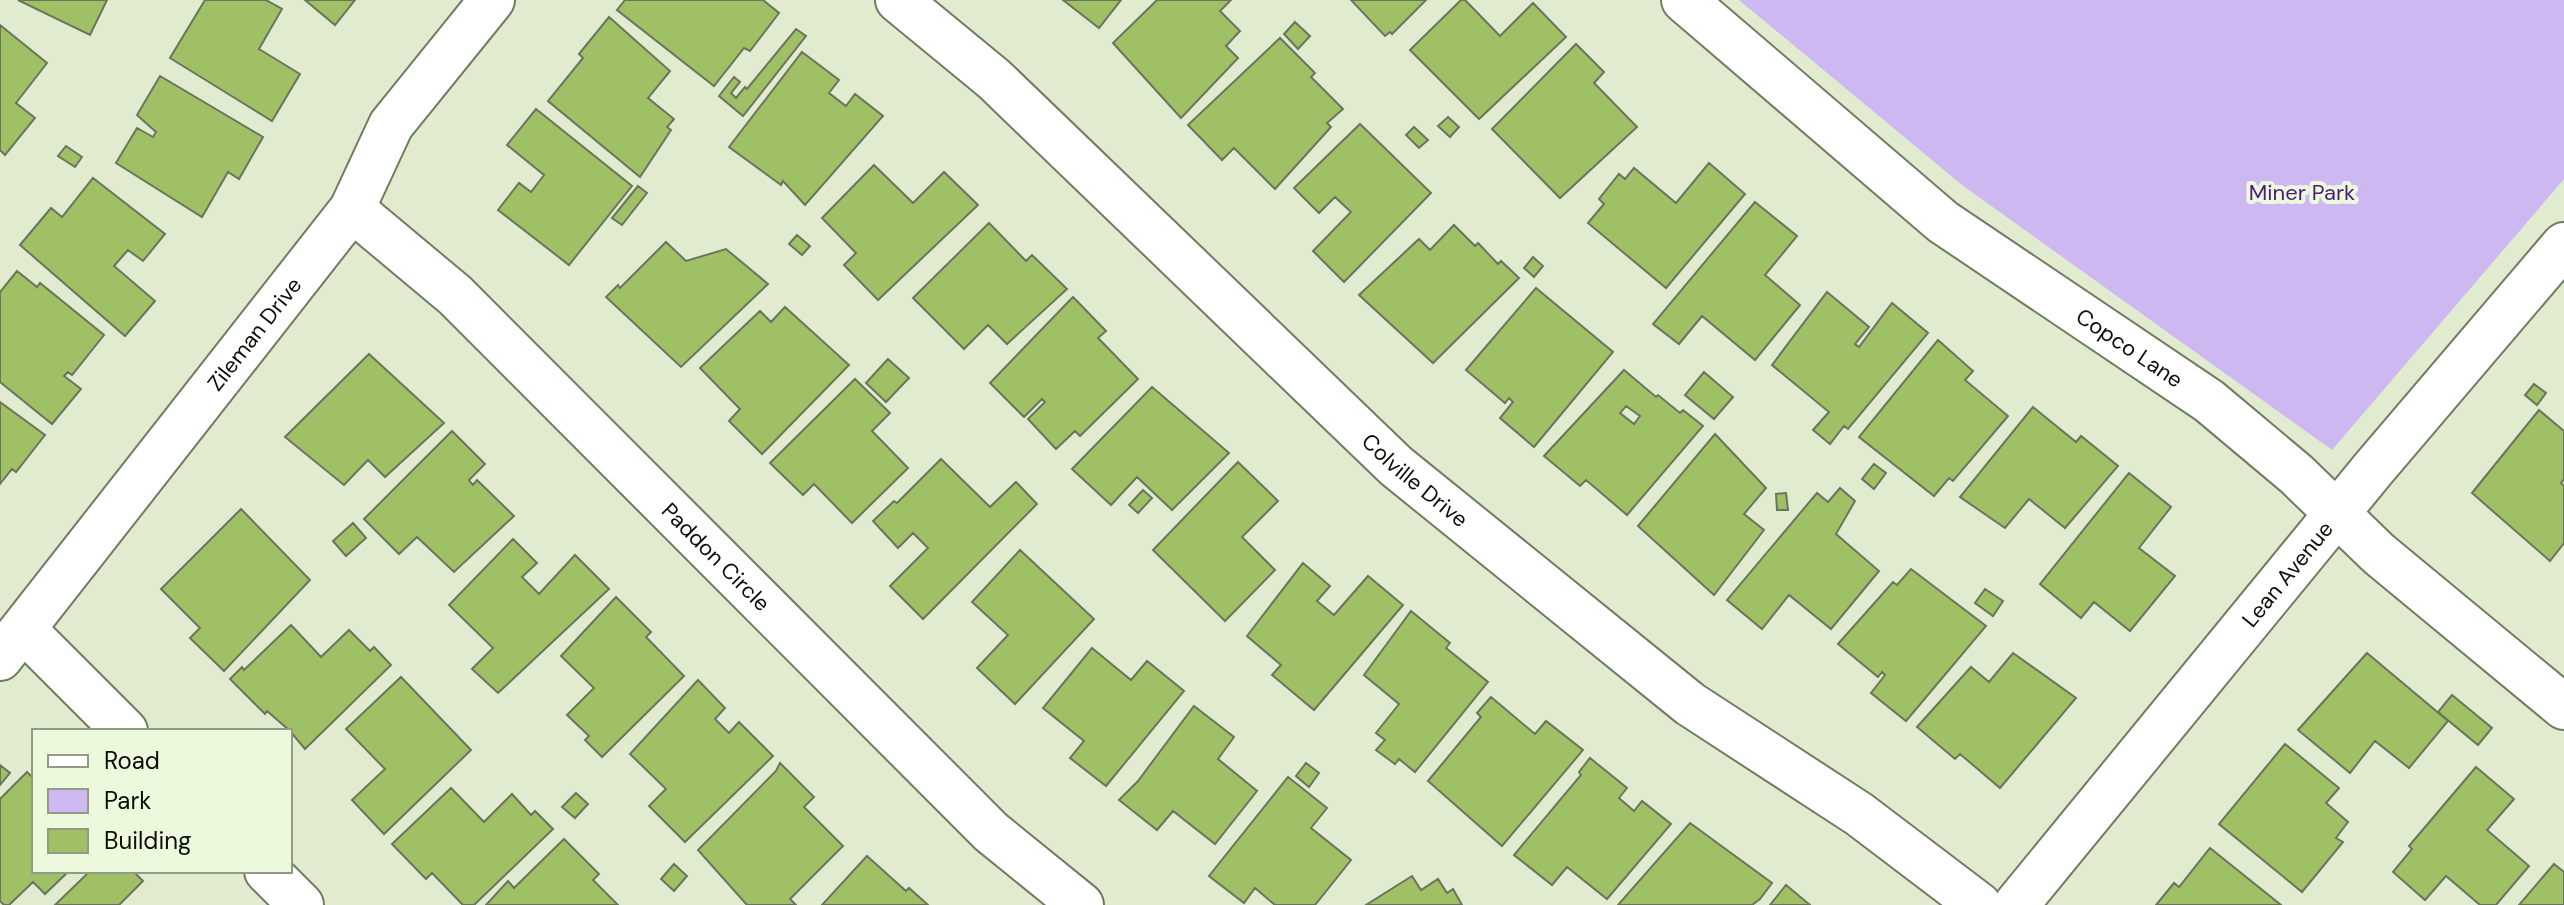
<svg xmlns="http://www.w3.org/2000/svg" width="2564" height="905" viewBox="0 0 2564 905" font-family="'DM Sans',sans-serif">
  <rect width="100%" height="100%" fill="#e0ebcf"/>
  <path fill="#cdb8f1" d="M 1739,0 L 2564,0 L 2564,179 L 2332,450 L 1962,185 Z"/>
  <path fill="#a0c066" stroke="#6b755c" stroke-width="2" fill-rule="evenodd" d="M 18,0 L 107,0 L 90,35 Z
    M 205,0 L 266,0 L 282,9 L 259,49 L 300,74 L 272,121 L 170,58 Z
    M 305,0 L 355,0 L 335,25 Z
    M 625,0 L 763,0 L 779,13 L 750,51 L 744,48 L 714,86 L 617,10 Z
    M 1063,0 L 1121,0 L 1099,28 Z
    M 1157,0 L 1231,0 L 1220,11 L 1240,31 L 1226,46 L 1238,58 L 1181,118 L 1113,43 Z
    M 1351,0 L 1426,0 L 1392,34 L 1390,32 L 1385,36 Z
    M 1461,0 L 1465,0 L 1500,36 L 1533,3 L 1566,37 L 1479,119 L 1410,50 Z
    M 609,17 L 670,71 L 648,98 L 674,119 L 667,127 L 671,130 L 640,177 L 548,101 L 583,58 L 579,54 Z
    M 1295,22 L 1310,36 L 1298,49 L 1284,34 Z
    M 0,25 L 47,63 L 16,103 L 35,118 L 5,155 L 0,150 Z
    M 796,29 L 806,36 L 743,116 L 719,96 L 734,77 L 740,82 L 731,93 L 736,98 L 745,87 L 747,89 Z
    M 1280,38 L 1315,73 L 1311,77 L 1343,109 L 1327,123 L 1331,127 L 1275,189 L 1234,148 L 1222,160 L 1188,125 Z
    M 1576,44 L 1604,72 L 1594,83 L 1637,127 L 1560,198 L 1492,129 Z
    M 802,52 L 839,80 L 829,93 L 846,106 L 855,94 L 883,116 L 805,205 L 783,181 L 781,185 L 729,147 Z
    M 160,76 L 263,137 L 239,179 L 228,172 L 202,217 L 116,163 L 137,128 L 153,137 L 156,132 L 137,115 Z
    M 536,109 L 632,186 L 569,265 L 498,210 L 519,183 L 531,192 L 544,175 L 507,145 Z
    M 1448,117 L 1459,127 L 1450,137 L 1438,126 Z
    M 1360,124 L 1431,193 L 1344,282 L 1313,251 L 1351,212 L 1335,197 L 1319,213 L 1294,188 Z
    M 1414,127 L 1428,140 L 1419,148 L 1406,135 Z
    M 66,146 L 82,157 L 75,167 L 58,156 Z
    M 1709,163 L 1745,194 L 1666,288 L 1588,223 L 1604,204 L 1599,199 L 1619,174 L 1625,179 L 1634,168 L 1676,203 Z
    M 874,165 L 913,203 L 944,172 L 978,205 L 878,300 L 844,265 L 856,253 L 822,218 Z
    M 93,178 L 165,234 L 143,261 L 128,250 L 114,266 L 155,301 L 125,336 L 20,245 L 51,208 L 62,217 Z
    M 638,186 L 647,193 L 622,225 L 612,218 Z
    M 1755,202 L 1797,236 L 1765,275 L 1800,305 L 1755,360 L 1702,316 L 1679,344 L 1653,324 Z
    M 989,223 L 1026,261 L 1032,255 L 1067,289 L 1007,344 L 988,325 L 964,349 L 913,298 Z
    M 1454,225 L 1475,246 L 1478,243 L 1498,264 L 1501,261 L 1519,278 L 1433,363 L 1359,295 L 1419,239 L 1430,250 Z
    M 797,235 L 810,246 L 802,255 L 789,244 Z
    M 666,242 L 686,261 L 726,249 L 768,284 L 681,367 L 606,297 L 618,285 L 620,288 Z
    M 1533,257 L 1543,266 L 1534,277 L 1524,268 Z
    M 17,271 L 37,287 L 40,283 L 104,335 L 72,375 L 68,372 L 64,376 L 81,389 L 52,424 L 0,382 L 0,292 Z
    M 1536,288 L 1613,352 L 1534,447 L 1500,418 L 1513,402 L 1509,398 L 1505,403 L 1466,370 Z
    M 1827,292 L 1869,327 L 1855,344 L 1859,347 L 1892,303 L 1928,333 L 1848,429 L 1844,426 L 1830,444 L 1813,430 L 1829,412 L 1772,365 Z
    M 1073,297 L 1106,331 L 1098,338 L 1138,379 L 1080,436 L 1075,431 L 1056,449 L 1028,419 L 1045,402 L 1042,399 L 1024,417 L 990,383 Z
    M 785,307 L 849,365 L 762,454 L 729,421 L 740,409 L 700,368 L 760,311 L 771,322 Z
    M 1938,340 L 1973,371 L 1965,380 L 2008,416 L 1953,481 L 1949,478 L 1934,496 L 1859,437 Z
    M 369,354 L 444,423 L 385,477 L 368,460 L 344,485 L 285,437 Z
    M 888,359 L 909,378 L 886,402 L 866,383 Z
    M 1624,370 L 1656,397 L 1658,395 L 1680,413 L 1683,410 L 1703,426 L 1627,515 L 1586,480 L 1580,486 L 1544,456 ZM 1626,406 L 1640,416 L 1634,424 L 1620,413 Z
    M 1704,372 L 1733,397 L 1714,419 L 1685,395 Z
    M 855,379 L 890,413 L 872,431 L 908,468 L 852,523 L 814,484 L 803,495 L 770,463 Z
    M 2534,384 L 2546,393 L 2537,405 L 2525,395 Z
    M 1152,387 L 1229,453 L 1172,510 L 1137,477 L 1111,505 L 1072,469 Z
    M 0,402 L 45,435 L 16,472 L 12,469 L 0,484 Z
    M 2033,407 L 2076,442 L 2081,436 L 2118,466 L 2065,528 L 2029,499 L 2005,528 L 1960,497 Z
    M 2539,410 L 2564,431 L 2564,479 L 2561,483 L 2564,486 L 2564,543 L 2550,561 L 2472,493 Z
    M 452,431 L 485,464 L 469,480 L 473,485 L 477,480 L 514,516 L 454,572 L 417,537 L 399,554 L 364,519 Z
    M 1715,434 L 1766,488 L 1744,514 L 1764,530 L 1714,595 L 1638,526 Z
    M 941,459 L 990,507 L 1016,482 L 1037,504 L 923,619 L 890,586 L 928,548 L 913,533 L 898,548 L 873,521 L 894,501 L 897,503 Z
    M 1238,462 L 1278,501 L 1242,537 L 1275,570 L 1225,621 L 1153,550 Z
    M 1874,464 L 1886,473 L 1874,489 L 1862,479 Z
    M 2129,473 L 2171,507 L 2139,548 L 2175,576 L 2130,631 L 2094,602 L 2081,618 L 2040,584 Z
    M 1840,488 L 1855,501 L 1836,534 L 1879,571 L 1831,629 L 1789,595 L 1762,629 L 1727,600 L 1817,493 L 1828,502 Z
    M 1143,490 L 1152,498 L 1138,513 L 1129,505 Z
    M 1786,493 L 1788,510 L 1777,510 L 1776,494 Z
    M 241,509 L 310,580 L 224,671 L 190,638 L 200,628 L 161,589 Z
    M 353,523 L 366,538 L 346,556 L 333,541 Z
    M 513,539 L 537,563 L 522,577 L 539,594 L 575,555 L 609,589 L 498,693 L 472,669 L 493,648 L 449,605 Z
    M 1020,550 L 1094,619 L 1015,704 L 977,668 L 1008,635 L 972,602 Z
    M 1303,563 L 1330,586 L 1317,601 L 1334,615 L 1368,576 L 1403,605 L 1314,710 L 1272,675 L 1281,665 L 1247,636 Z
    M 1911,569 L 1986,626 L 1906,721 L 1871,693 L 1885,675 L 1882,672 L 1878,677 L 1838,644 L 1893,582 L 1897,585 Z
    M 1985,589 L 2003,601 L 1993,616 L 1975,603 Z
    M 616,597 L 651,632 L 646,637 L 684,676 L 602,757 L 585,740 L 589,736 L 567,715 L 594,688 L 561,656 Z
    M 1411,611 L 1450,643 L 1446,648 L 1488,682 L 1415,772 L 1399,759 L 1395,764 L 1376,750 L 1385,740 L 1376,733 L 1399,704 L 1364,675 Z
    M 291,625 L 321,657 L 349,630 L 370,651 L 374,647 L 391,665 L 305,749 L 290,731 L 267,711 L 265,714 L 230,679 L 242,667 L 244,670 Z
    M 1092,648 L 1131,680 L 1147,661 L 1184,691 L 1106,786 L 1070,758 L 1084,741 L 1043,708 Z
    M 2013,653 L 2076,698 L 2000,788 L 1960,754 L 1955,759 L 1917,727 L 1971,667 L 1989,682 Z
    M 2367,653 L 2448,721 L 2409,768 L 2375,741 L 2350,773 L 2298,730 Z
    M 401,677 L 471,750 L 384,834 L 352,800 L 385,769 L 346,729 Z
    M 698,680 L 725,708 L 715,719 L 729,733 L 739,722 L 773,756 L 685,842 L 649,806 L 666,789 L 630,754 Z
    M 2452,695 L 2492,728 L 2478,745 L 2438,712 Z
    M 1491,697 L 1535,734 L 1546,721 L 1583,750 L 1502,846 L 1428,781 L 1481,717 L 1477,713 Z
    M 1194,706 L 1234,737 L 1218,759 L 1257,791 L 1215,844 L 1173,811 L 1157,830 L 1119,800 L 1138,781 Z
    M 2285,744 L 2339,788 L 2326,803 L 2348,822 L 2336,838 L 2343,842 L 2302,892 L 2219,824 Z
    M 1590,758 L 1627,788 L 1619,798 L 1634,811 L 1642,801 L 1671,824 L 1607,899 L 1567,867 L 1552,885 L 1514,855 L 1581,775 L 1579,772 Z
    M 780,763 L 814,797 L 804,807 L 843,846 L 790,899 L 796,905 L 747,905 L 698,850 L 776,771 Z
    M 1306,763 L 1319,773 L 1309,787 L 1296,776 Z
    M 0,765 L 10,773 L 0,785 Z
    M 2476,767 L 2514,799 L 2487,830 L 2529,866 L 2496,905 L 2480,905 L 2446,876 L 2425,900 L 2393,872 L 2412,849 L 2409,846 Z
    M 27,772 L 34,779 L 34,871 L 69,871 L 45,894 L 33,882 L 9,905 L 4,905 L 0,901 L 0,799 Z
    M 1288,777 L 1327,808 L 1311,828 L 1351,860 L 1315,905 L 1275,905 L 1255,888 L 1244,903 L 1209,876 Z
    M 451,788 L 484,822 L 512,794 L 531,815 L 535,811 L 553,829 L 474,905 L 463,905 L 432,873 L 426,879 L 392,844 Z
    M 576,793 L 588,804 L 575,818 L 562,807 Z
    M 1690,823 L 1772,883 L 1760,899 L 1752,905 L 1618,905 Z
    M 564,839 L 599,874 L 593,880 L 618,905 L 486,905 L 508,881 L 514,888 Z
    M 2210,848 L 2281,905 L 2156,905 L 2174,883 L 2179,887 Z
    M 867,856 L 906,891 L 909,888 L 928,905 L 822,905 Z
    M 674,864 L 687,876 L 674,891 L 661,879 Z
    M 2554,864 L 2564,872 L 2564,905 L 2519,905 Z
    M 90,871 L 133,871 L 143,881 L 119,905 L 55,905 Z
    M 1412,876 L 1421,890 L 1438,879 L 1447,893 L 1453,889 L 1462,905 L 1366,905 Z
    M 1786,885 L 1810,905 L 1770,905 Z"/>
  <g fill="none" stroke-linecap="round" stroke-linejoin="round">
    <g stroke="#717b62" stroke-width="48">
      <g id="minor">
        <path id="s1" d="M 898,0 L 994,79 L 1396,466 L 1690,704 L 1859,814 L 1979,905"/>
        <path id="s2" d="M 1684,0 L 1943,222 L 2209,401 L 2296,474 L 2379,554 L 2564,707"/>
        <path id="s3" d="M 352,209 L 455,295 L 991,832 L 1081,905"/>
        <path d="M 24,630 L 125,731"/>
        <path id="s4" d="M 0,658 L 352,209 L 391,125 L 492,0"/>
        <path d="M 267,871 L 301,905"/>
        <path id="s5" d="M 2016,905 L 2374,468 L 2564,245"/>
      </g>
    </g>
    <use href="#minor" stroke="#fff" stroke-width="44"/>
  </g>
  <g text-anchor="middle" stroke-width="8" stroke-linejoin="round" paint-order="stroke">
    <g font-size="22" fill="#4b1a7b" stroke="#edf9dc">
      <text x="2302" y="200">Miner Park</text>
    </g>
    <g font-size="22" fill="#0c0f06" stroke="#edf9dc">
      <text dy="8" stroke="none"><textPath href="#s4" startOffset="412">Zileman Drive</textPath></text>
      <text dy="8" stroke="none"><textPath href="#s2" startOffset="566">Copco Lane</textPath></text>
      <text dy="8" stroke="none"><textPath href="#s1" startOffset="706">Colville Drive</textPath></text>
      <text dy="8" stroke="none"><textPath href="#s3" startOffset="504">Paddon Circle</textPath></text>
      <text dy="8" stroke="none"><textPath href="#s5" startOffset="428">Lean Avenue</textPath></text>
    </g>
  </g>
  <rect x="32" y="729" width="260" height="144" fill="#edf9dc" stroke="#939b86" stroke-width="2"/>
  <rect x="48" y="755" width="40" height="12" fill="#ffffff" stroke="#939b86" stroke-width="2"/>
  <text x="104" y="769" font-size="24" fill="#0c0f06">Road</text>
  <rect x="48" y="789" width="40" height="24" fill="#cdb8f1" stroke="#939b86" stroke-width="2"/>
  <text x="104" y="809" font-size="24" fill="#0c0f06">Park</text>
  <rect x="48" y="829" width="40" height="24" fill="#a0c066" stroke="#939b86" stroke-width="2"/>
  <text x="104" y="849" font-size="24" fill="#0c0f06">Building</text>
</svg>
